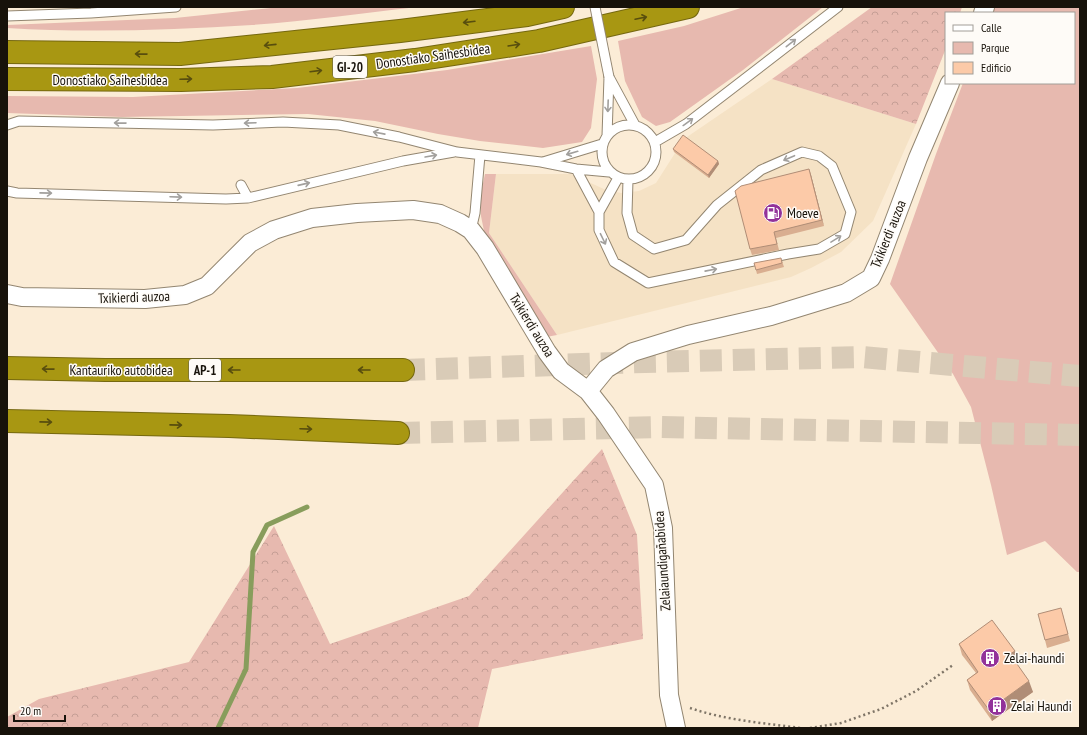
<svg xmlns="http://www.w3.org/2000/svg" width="1087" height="735" viewBox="0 0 1087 735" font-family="'PT Sans Narrow',sans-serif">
  <defs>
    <pattern id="forest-crowns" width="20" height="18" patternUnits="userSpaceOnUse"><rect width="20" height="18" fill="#e7b9af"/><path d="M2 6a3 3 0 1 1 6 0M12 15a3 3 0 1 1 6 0" fill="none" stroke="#c59e95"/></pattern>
  </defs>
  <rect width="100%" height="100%" fill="#fbecd6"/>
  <path fill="#f5e2c5" d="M 772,79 L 916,124 L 873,221 L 841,252 L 811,268 L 791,277 L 557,335 L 489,233 L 496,174 L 571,174 L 606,190 L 621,193 L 639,191 L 656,183 L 684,139 Z"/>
  <path fill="#e7b9af" d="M 281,7 L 418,7 C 363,13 307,21 252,25 C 171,30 88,33 7,28 L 7,25 L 175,18 Z
    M 744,7 L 823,7 L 743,70 L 670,122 L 656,126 L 642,117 L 625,81 L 618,41 L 684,26 Z
    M 995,7 L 1080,7 L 1080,572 L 1077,572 L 1045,541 L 1007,555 L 991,485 L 971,407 L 953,374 L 890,284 L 936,154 L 963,83 L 1074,83 L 1074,13 L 992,13 Z
    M 591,46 L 597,79 L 591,128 L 582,142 L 543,148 L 480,141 L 438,134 L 375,121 L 308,114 L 122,117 L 7,113 L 7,96 L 133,97 L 297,88 L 447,70 Z
    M 485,174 L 496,174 L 489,233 L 557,335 L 546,337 L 511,275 L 484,231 L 481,216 L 480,197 Z"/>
  <path fill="url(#forest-crowns)" d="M 872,7 L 962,7 L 960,13 L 946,13 L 946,48 L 916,124 L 772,79 Z
    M 602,449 L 637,535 L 643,639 L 492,669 L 478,728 L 7,728 L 7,717 L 39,699 L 189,662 L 274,526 L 330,644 L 469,596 Z"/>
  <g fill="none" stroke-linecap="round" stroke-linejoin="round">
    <path stroke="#889d5c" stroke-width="5" d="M 218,728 L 246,669 L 253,552 L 267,525 L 307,507"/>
    <path stroke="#d9cbb7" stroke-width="22" stroke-dasharray="22 11" stroke-linecap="butt" d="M 403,370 L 645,362 L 861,357 L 1080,376
      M 398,433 L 657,427 L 1080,435"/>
    <g stroke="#938671" stroke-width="11">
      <path id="lane" d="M 7,16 L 91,13 L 176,7
        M 609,77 L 635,125
        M602 152a27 27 0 1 1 54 0a27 27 0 1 1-54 0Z
        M 7,125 L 19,121 L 213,125 L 283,122 L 339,125 L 399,137 L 457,152 L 541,162 L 576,169 L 609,172
        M 607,136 L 609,77
        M 655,142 L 686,124 L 838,7
        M 543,162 L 602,144
        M 576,169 L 599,212
        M 618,178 L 599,212 L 599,230 L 614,262 L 648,283 L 788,254 L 819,249 L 845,234 L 851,212 L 832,166 L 819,156 L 802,152 L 761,170 L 717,205 L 686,240 L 654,249 L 633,235 L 627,213 L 628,180
        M 241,185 L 248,198
        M 7,191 L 17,193 L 226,199 L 248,198 L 403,161 L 454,152
        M 471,230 L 475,213 L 480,155"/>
    </g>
    <g stroke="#938671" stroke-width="20">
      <path id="street" d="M 983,13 L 985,7
        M 7,294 L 22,297 L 145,299 L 185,295 L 207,286 L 250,243 L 274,230 L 312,218 L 357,213 L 413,210 L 440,214 L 460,223 L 471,230 L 485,248 L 547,352 L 561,371 L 588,391 L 606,414 L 654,485 L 663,528 L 669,695 L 676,728
        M 588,391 L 606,369 L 633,352 L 688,335 L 771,316 L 846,293 L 871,278 L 880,259 L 918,158 L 950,83"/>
    </g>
    <g stroke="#75680f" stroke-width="24">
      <path id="highway" d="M 7,52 L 180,54 L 400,31 L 527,15 L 563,7
        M 7,79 L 181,80 L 272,77 L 415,60 L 539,41 L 688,7
        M 7,368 L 105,370 L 403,370
        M 7,421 L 229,426 L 398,433"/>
    </g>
    <path stroke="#7f7567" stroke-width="2.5" stroke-dasharray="2 3" stroke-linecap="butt" d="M 690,708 C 725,720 763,723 800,728
      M 810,728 L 841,723 L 881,709 L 916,691 L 953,665"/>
    <use href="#lane" stroke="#fff" stroke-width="9"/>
    <use href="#street" stroke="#fff" stroke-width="18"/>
    <use href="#highway" stroke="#a89712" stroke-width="22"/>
    <g stroke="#938671" stroke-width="11" stroke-linecap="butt">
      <path id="lane-bridge" d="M 595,7 L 609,77"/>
    </g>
    <use href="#lane-bridge" stroke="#fff" stroke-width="9"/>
  </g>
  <path fill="#d9ae90" d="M 673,149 L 718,161 L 719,164 L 709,178 L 674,152 Z
    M 809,169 L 811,175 L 824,226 L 776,238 L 779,250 L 752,255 L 750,249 Z
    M 782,261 L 784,267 L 757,274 L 756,270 Z
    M 1063,615 L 1070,641 L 1047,648 L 1045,640 Z
    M 959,644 L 1018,661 L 1016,663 L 1033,692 L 992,721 L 970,690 L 967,680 L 976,673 L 962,655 Z"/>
  <path fill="#b08d76" d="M 718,161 L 719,164 L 709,178 L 708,175 Z
    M 809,169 L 811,175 L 824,226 L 822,220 Z
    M 1015,651 L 1018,661 L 1014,665 L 1010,654 Z
    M 1029,681 L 1033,692 L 992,721 L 989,710 Z"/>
  <path fill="#fccaa8" stroke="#b08d76" d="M 683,135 L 718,161 L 708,175 L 673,149 Z
    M 809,169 L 822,220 L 774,232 L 777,244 L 750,249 L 735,191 L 741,186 Z
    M 781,258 L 782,263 L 756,270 L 754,263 Z
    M 1061,608 L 1068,634 L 1045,640 L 1038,614 Z
    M 992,620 L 1015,651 L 1010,654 L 1029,681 L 989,710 L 967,680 L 978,672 L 959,644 Z"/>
  <defs><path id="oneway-shaft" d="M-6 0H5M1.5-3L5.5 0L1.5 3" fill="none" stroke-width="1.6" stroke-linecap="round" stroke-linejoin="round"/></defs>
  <g stroke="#584e0e">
    <use href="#oneway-shaft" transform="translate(641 18) rotate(-12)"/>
    <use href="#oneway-shaft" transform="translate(469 22) rotate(173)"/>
    <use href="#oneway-shaft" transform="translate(270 45) rotate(174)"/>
    <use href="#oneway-shaft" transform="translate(514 45) rotate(-9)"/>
    <use href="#oneway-shaft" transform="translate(141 54) rotate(-179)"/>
    <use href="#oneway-shaft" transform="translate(316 71) rotate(-7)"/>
    <use href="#oneway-shaft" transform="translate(186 79) rotate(-2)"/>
    <use href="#oneway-shaft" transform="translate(48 369) rotate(-179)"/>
    <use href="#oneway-shaft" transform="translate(234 370) rotate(-180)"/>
    <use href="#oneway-shaft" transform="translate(364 370) rotate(180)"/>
    <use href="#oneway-shaft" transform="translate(46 422) rotate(1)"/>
    <use href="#oneway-shaft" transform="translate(176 425) rotate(1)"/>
    <use href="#oneway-shaft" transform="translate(306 429) rotate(2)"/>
  </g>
  <g stroke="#a2a09d">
    <use href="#oneway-shaft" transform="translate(791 43) rotate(-38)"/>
    <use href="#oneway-shaft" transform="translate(608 106) rotate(92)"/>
    <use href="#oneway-shaft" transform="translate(688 122) rotate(-36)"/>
    <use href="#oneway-shaft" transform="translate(120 123) rotate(-179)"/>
    <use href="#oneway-shaft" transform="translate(250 123) rotate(178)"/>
    <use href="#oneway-shaft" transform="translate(379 133) rotate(-169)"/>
    <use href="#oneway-shaft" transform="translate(572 153) rotate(164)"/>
    <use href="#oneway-shaft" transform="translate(431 156) rotate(-10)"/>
    <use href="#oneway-shaft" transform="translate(789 158) rotate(157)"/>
    <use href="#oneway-shaft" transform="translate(304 184) rotate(-13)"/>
    <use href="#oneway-shaft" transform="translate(46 193) rotate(1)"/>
    <use href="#oneway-shaft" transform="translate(176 197) rotate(2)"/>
    <use href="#oneway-shaft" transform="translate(603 239) rotate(64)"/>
    <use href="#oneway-shaft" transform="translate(836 239) rotate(-32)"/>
    <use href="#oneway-shaft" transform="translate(711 270) rotate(-11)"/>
  </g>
  <defs>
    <g id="fuel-disc" transform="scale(1)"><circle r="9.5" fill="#92329a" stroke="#fefbf7"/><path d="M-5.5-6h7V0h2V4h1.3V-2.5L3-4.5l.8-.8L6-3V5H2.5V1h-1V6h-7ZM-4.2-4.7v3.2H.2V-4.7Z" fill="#fff"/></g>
    <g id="building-disc" transform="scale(1)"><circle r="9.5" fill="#92329a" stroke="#fefbf7"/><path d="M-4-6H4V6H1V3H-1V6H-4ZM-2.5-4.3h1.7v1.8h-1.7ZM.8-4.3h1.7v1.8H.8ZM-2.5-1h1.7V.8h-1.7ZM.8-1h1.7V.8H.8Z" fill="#fff"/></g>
  </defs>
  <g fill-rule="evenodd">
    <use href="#fuel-disc" x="773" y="213"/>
    <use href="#building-disc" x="990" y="658"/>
    <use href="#building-disc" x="997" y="706"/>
  </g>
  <g text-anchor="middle" stroke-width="3" stroke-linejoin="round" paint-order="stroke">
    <g fill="#fefbf7" stroke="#5c5851" stroke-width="1">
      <rect x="333" y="56" width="34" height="22" rx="3"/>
      <rect x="189" y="359" width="32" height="22" rx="3"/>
    </g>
    <g font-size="13" font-weight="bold" fill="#17120a">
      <text x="350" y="72">GI-20</text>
      <text x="205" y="375">AP-1</text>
    </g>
    <g font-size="14" fill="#17120a" stroke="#fefbf7">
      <text transform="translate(433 56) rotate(-8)" y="5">Donostiako Saihesbidea</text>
      <text x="110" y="85">Donostiako Saihesbidea</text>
      <text transform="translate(888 234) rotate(-68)" y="5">Txikierdi auzoa</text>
      <text transform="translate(134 297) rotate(-2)" y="5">Txikierdi auzoa</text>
      <text transform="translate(532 325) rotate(58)" y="5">Txikierdi auzoa</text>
      <text x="121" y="375">Kantauriko autobidea</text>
      <text transform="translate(662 561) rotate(-94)" y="5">Zelaiaundigañabidea</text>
    </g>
    <g font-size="14" fill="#17120a" stroke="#fefbf7" text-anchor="start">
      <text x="787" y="218">Moeve</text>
      <text x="1004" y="663">Zelai-haundi</text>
      <text x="1011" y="711">Zelai Haundi</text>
    </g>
  </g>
  <rect width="1087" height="735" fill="none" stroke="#17120a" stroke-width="16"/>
  <rect x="945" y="12" width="130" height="72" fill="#fefbf7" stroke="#a29e98"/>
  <rect x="953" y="25" width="20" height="6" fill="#ffffff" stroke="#a29e98"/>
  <text x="981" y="32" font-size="12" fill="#17120a">Calle</text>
  <rect x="953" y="42" width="20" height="12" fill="#e7b9af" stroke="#a29e98"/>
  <text x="981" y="52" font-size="12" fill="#17120a">Parque</text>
  <rect x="953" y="62" width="20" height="12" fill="#fccaa8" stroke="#a29e98"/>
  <text x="981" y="72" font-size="12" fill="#17120a">Edificio</text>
  <path d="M14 715v6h51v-6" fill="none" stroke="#17120a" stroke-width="2"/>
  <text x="20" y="715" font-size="12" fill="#17120a" stroke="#fefbf7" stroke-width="3" paint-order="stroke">20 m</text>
</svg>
